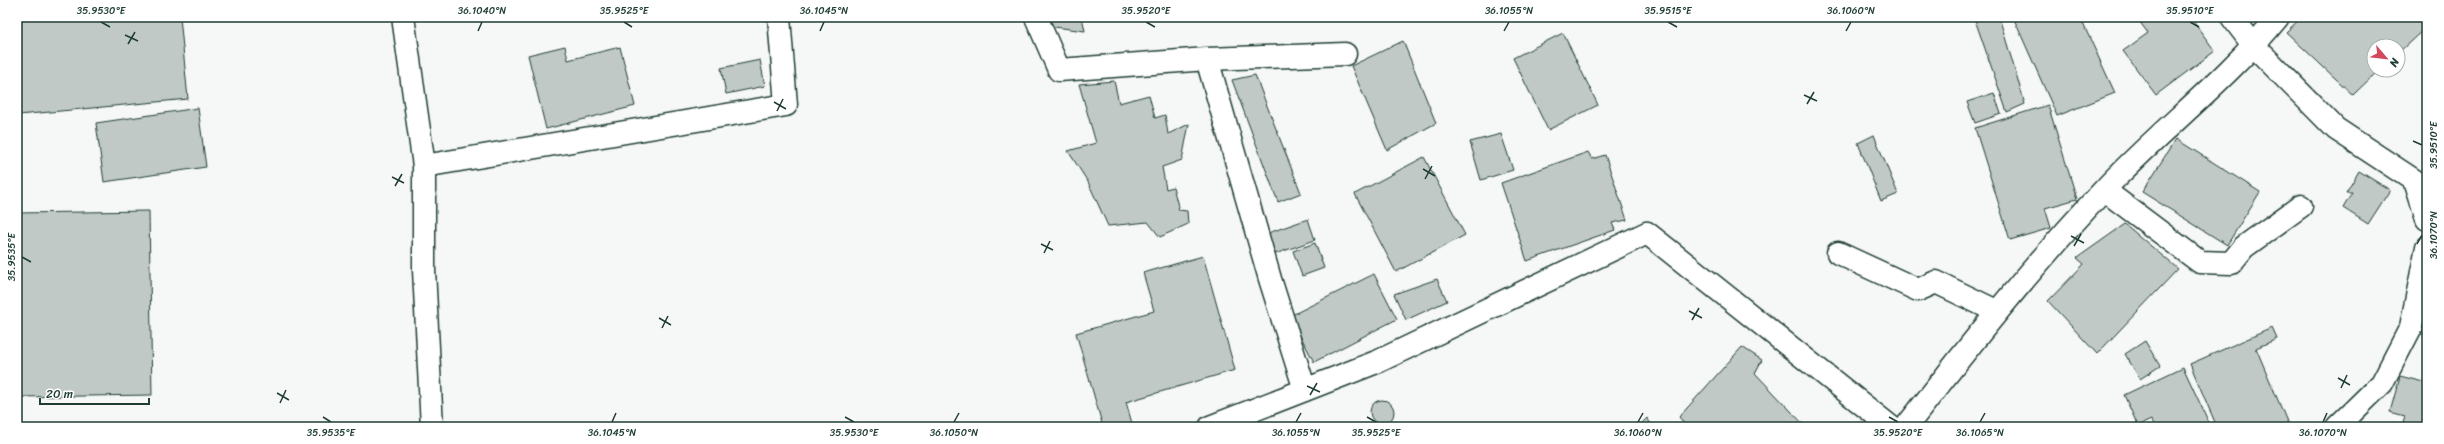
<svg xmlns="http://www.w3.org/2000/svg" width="2444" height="444" viewBox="0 0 2444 444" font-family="Sriracha,sans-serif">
  <rect width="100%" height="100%" fill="#f6f7f7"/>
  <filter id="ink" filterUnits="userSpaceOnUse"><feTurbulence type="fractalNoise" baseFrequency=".025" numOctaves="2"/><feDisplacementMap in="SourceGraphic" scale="8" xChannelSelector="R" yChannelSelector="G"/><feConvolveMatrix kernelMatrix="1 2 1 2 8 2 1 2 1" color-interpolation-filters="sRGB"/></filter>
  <g filter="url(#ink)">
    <path fill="#c0c9c6" stroke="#1f3d34" d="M 17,17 L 180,17 L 188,99 L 18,115 Z
      M 1045,17 L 1082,17 L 1085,31 L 1047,26 Z
      M 1974,17 L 1999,17 L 2025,104 L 2007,112 Z
      M 2013,17 L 2080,17 L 2115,93 L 2057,116 Z
      M 2136,17 L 2190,17 L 2215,51 L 2156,95 L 2123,51 L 2148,33 Z
      M 2302,17 L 2414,17 L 2425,28 L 2398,53 L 2398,46 L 2374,46 L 2374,70 L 2379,70 L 2353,95 L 2286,32 Z
      M 1563,33 L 1598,105 L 1548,130 L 1513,58 Z
      M 1403,41 L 1436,123 L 1387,150 L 1351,66 Z
      M 565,46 L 568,60 L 620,47 L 635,106 L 546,129 L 528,55 Z
      M 760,60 L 765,86 L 726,94 L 721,68 Z
      M 1255,75 L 1301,193 L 1278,202 L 1232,80 Z
      M 1114,81 L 1119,103 L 1149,95 L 1155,118 L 1165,115 L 1168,134 L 1189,124 L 1182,160 L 1162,167 L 1166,189 L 1173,187 L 1179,210 L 1187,211 L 1188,224 L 1160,237 L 1148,222 L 1108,226 L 1088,182 L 1068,151 L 1096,143 L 1079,84 Z
      M 1994,93 L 2001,114 L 1975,123 L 1967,102 Z
      M 2048,105 L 2077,199 L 2045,208 L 2051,228 L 2010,240 L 1975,128 Z
      M 198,108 L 206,167 L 104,182 L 96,123 Z
      M 1501,134 L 1513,170 L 1481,180 L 1470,142 Z
      M 1874,135 L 1898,194 L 1881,201 L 1858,143 Z
      M 2176,139 L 2260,192 L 2227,245 L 2142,192 Z
      M 1588,152 L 1592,159 L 1605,155 L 1627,220 L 1612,223 L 1615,230 L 1527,261 L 1501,183 Z
      M 1424,157 L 1465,235 L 1396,272 L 1355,194 Z
      M 2359,171 L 2390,190 L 2368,224 L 2343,208 L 2352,193 L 2346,193 Z
      M 149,211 L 152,395 L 19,397 L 17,213 Z
      M 1308,219 L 1315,240 L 1275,254 L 1268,233 Z
      M 2125,224 L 2178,269 L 2097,354 L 2048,301 L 2084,264 L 2077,258 Z
      M 1315,243 L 1324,268 L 1302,276 L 1293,251 Z
      M 1203,256 L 1235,370 L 1126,402 L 1133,427 L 1103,427 L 1076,333 L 1154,311 L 1143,273 Z
      M 1374,274 L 1397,319 L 1314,362 L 1290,316 Z
      M 1437,279 L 1447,301 L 1406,320 L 1394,294 Z
      M 2272,328 L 2277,339 L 2256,348 L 2288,424 L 2281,427 L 2217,427 L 2190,364 Z
      M 2145,341 L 2160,366 L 2140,379 L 2125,354 Z
      M 1742,347 L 1762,360 L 1755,373 L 1806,427 L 1687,427 L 1679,417 Z
      M 2183,367 L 2211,427 L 2155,427 L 2151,420 L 2138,426 L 2124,395 Z
      M 2400,376 L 2427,383 L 2427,427 L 2402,427 L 2405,416 L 2390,412 Z
      M1370 412a12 12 0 1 1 24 0a12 12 0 1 1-24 0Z
      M 1647,418 L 1653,427 L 1638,427 Z"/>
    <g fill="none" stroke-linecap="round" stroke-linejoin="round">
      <g stroke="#1f3d34" stroke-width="25">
        <path id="minor" d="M 403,17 L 424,166 L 424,270 L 432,427
          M 1036,17 L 1059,70 L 1207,59 L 1345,54
          M 2232,17 L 2254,46 L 2336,129 L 2415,181 L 2427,219
          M 1207,59 L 1270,279 L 1305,390
          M 424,166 L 786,105 L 779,17
          M 2104,190 L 2200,262 L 2231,263 L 2244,247 L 2301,206
          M 1838,253 L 1918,290 L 1936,282 L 1996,311
          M 1210,427 L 1379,361 L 1647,233 L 1891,427
          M 1906,427 C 1969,346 2032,266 2103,191 C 2159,131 2226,81 2278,17
          M 2337,427 L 2382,383 L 2411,327 L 2427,247"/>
      </g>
      <use href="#minor" stroke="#fff" stroke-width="22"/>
    </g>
  </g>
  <path fill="none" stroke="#1f3d34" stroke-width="1.5" d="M 101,22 L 110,27M 624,22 L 632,27M 1146,22 L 1155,27M 1668,22 L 1677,27M 2190,22 L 2199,27M 478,31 L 482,22M 820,31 L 824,22M 1504,31 L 1509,22M 1846,31 L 1851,22M 125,35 L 138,41M 128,44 L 135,32M 1804,95 L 1817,101M 774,102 L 786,109M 1807,104 L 1814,92M 777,111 L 783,99M 2413,141 L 2422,145M 1423,169 L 1435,176M 392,177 L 404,183M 1425,179 L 1432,166M 395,186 L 402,174M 2071,236 L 2084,243M 1041,244 L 1053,250M 2417,244 L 2422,235M 2074,246 L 2081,234M 1044,253 L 1050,241M 22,257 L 31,262M 1689,311 L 1702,318M 659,318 L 671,325M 1692,320 L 1699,308M 662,328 L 668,316M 2338,378 L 2350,385M 1307,386 L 1320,392M 2341,388 L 2347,375M 277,393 L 289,400M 1310,395 L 1317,383M 280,403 L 286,390M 323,417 L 331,422M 845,417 L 854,422M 1367,417 L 1376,422M 1889,417 L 1898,422M 612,422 L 616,413M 954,422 L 959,413M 1296,422 L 1301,413M 1638,422 L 1643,413M 1980,422 L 1985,413M 2323,422 L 2327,413"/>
  <rect width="2444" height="444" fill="none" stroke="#fff" stroke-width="44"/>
  <g transform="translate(2386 58) rotate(118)"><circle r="19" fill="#ffffff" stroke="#a5b1ae"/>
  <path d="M0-3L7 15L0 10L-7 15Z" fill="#d1495b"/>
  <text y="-6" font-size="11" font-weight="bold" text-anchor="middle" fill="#1f3d34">N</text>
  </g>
  <path d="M40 398v6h109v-6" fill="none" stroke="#1f3d34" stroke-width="2"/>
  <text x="46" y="398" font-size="12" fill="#1f3d34" stroke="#ffffff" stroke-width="3" paint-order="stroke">20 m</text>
  <rect x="22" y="22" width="2400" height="400" fill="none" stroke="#1f3d34" stroke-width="1.5"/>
  <g font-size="10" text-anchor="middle" fill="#1f3d34">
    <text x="101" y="14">35.9530°E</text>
    <text x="482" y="14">36.1040°N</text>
    <text x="624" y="14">35.9525°E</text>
    <text x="824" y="14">36.1045°N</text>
    <text x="1146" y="14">35.9520°E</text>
    <text x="1509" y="14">36.1055°N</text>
    <text x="1668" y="14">35.9515°E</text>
    <text x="1851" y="14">36.1060°N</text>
    <text x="2190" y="14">35.9510°E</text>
    <text transform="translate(2433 145) rotate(-90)" y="4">35.9510°E</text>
    <text transform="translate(2433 235) rotate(-90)" y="4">36.1070°N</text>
    <text transform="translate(11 257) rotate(-90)" y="4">35.9535°E</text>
    <text x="331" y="436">35.9535°E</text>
    <text x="612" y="436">36.1045°N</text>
    <text x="854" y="436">35.9530°E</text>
    <text x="954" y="436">36.1050°N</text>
    <text x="1296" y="436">36.1055°N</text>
    <text x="1376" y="436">35.9525°E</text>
    <text x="1638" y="436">36.1060°N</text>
    <text x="1898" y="436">35.9520°E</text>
    <text x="1980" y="436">36.1065°N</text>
    <text x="2323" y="436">36.1070°N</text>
  </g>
</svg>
